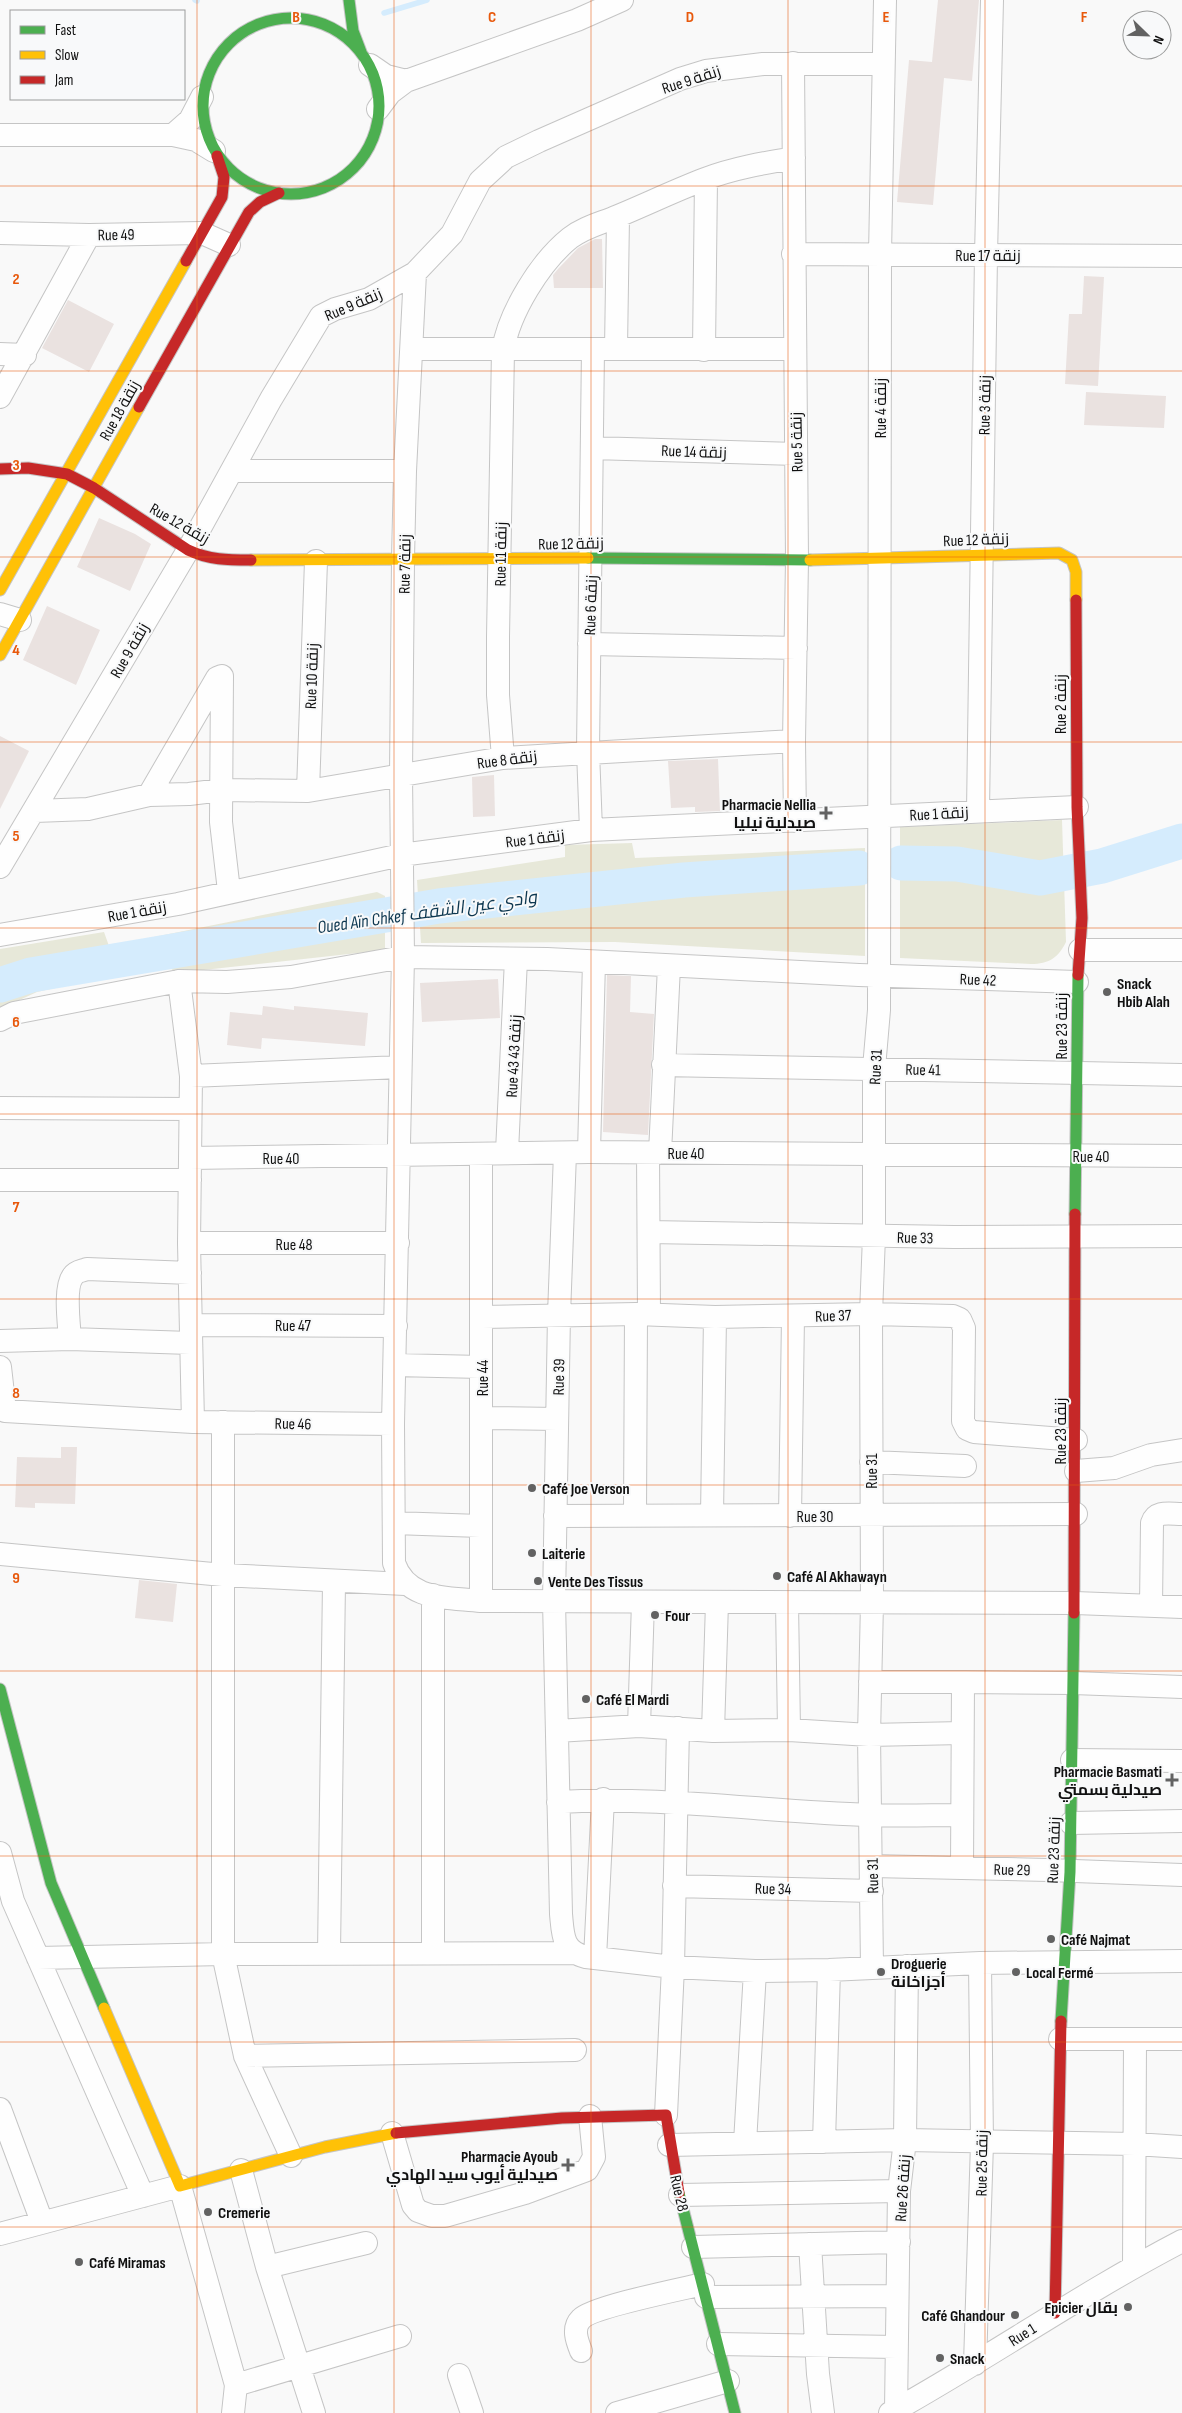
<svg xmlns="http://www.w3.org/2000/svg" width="1182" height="2413" viewBox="0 0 1182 2413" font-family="'Sofia Sans Condensed',Cairo,sans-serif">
  <rect width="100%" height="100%" fill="#f9f9f9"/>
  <path fill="#e7e8d9" d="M 1062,820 L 1066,942 C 1058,958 1049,964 1031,964 L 900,958 L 900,827 Z
    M 632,843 L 635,858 L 865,848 L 865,956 L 615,942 L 421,943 L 417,880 L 565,857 L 565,845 Z
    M 377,892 L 385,896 L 385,950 L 176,973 L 166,964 L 37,992 L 0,1009 L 0,949 L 104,932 L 109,946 Z"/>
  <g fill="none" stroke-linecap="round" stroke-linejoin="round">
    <path stroke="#d5ecfd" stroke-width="5.5" d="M 195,0 L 197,1
      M 384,13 L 427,0"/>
    <path stroke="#d5ecfd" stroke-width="35" d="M 901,863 L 957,864 L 1040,878 L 1102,866 L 1182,841
      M 0,985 L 31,975 L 439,906 L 684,880 L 859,868"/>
  </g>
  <path fill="#eae2e0" d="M 938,0 L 979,0 L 972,81 L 944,78 L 933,205 L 897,202 L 909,60 L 932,62 Z
    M 595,239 L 602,239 L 603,288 L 554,288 L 553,275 L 558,269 L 578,248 Z
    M 1084,276 L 1104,277 L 1098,386 L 1065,384 L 1069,314 L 1082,314 Z
    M 68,300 L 114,324 L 89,372 L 42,348 Z
    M 1086,392 L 1166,396 L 1164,428 L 1084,425 Z
    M 99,518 L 135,534 L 151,544 L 130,591 L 77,567 Z
    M 47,606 L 100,630 L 76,685 L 23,660 Z
    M 0,736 L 29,751 L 0,809 Z
    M 718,759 L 720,811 L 695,812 L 695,807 L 671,808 L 668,761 Z
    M 494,775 L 495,816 L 473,817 L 472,777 Z
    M 607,975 L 631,976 L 630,1012 L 654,1014 L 648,1135 L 603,1132 Z
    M 498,979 L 500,1018 L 422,1022 L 420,983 Z
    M 263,1006 L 294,1010 L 294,1006 L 368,1013 L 365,1046 L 262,1038 L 261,1049 L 227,1045 L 230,1012 L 262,1015 Z
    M 61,1447 L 77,1447 L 75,1504 L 35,1503 L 35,1508 L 15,1507 L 17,1457 L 61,1458 Z
    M 139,1580 L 177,1584 L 173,1622 L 135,1618 Z"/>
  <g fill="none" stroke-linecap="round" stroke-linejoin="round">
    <g stroke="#c5c5c5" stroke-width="24">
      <path id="street" d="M 793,63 L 797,560 L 794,741 L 795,821
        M 370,65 L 386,76 L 406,81
        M 378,109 L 390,93 L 406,81 L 577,20 L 622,0
        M 0,135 L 173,135 L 196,140 L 214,151
        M 173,135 L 190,120 L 202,97
        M 0,233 L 89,235 L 202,233 L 229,245
        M 793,254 L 1182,256
        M 415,273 L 405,471 L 403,559 L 401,775 L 403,957 L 393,1424 L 394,1563 C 407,1601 446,1597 481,1601 L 1075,1603 L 1182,1607
        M 412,349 L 794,349
        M 616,349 L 618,217
        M 704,350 L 706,179
        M 0,354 L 25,355
        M 0,397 L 89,235
        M 592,448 L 796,454
        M 232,471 L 405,471
        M 0,614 L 20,620
        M 589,644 L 796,648
        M 503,758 L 498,695 L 498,637 L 503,350 C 509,313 540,262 570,238 C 584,227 602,223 618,216 C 647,204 676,190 705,179 C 734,168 764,163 794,158
        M 308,791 L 316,561
        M 149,795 L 217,678 L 222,676 L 221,822 L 229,891
        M 35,811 L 88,809 L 149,795 L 189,794 L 222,790 L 308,791 L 503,758 L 794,741
        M 978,811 L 986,255 L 992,0
        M 591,830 L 588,751 L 593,349
        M 0,867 L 188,550 L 271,399 L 321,316 L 335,309 L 369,299 L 415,273 L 452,234 L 480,181 L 506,157 L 539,141 L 680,79 L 706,71 L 763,64 L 882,64
        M 0,935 L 178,904 L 401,855 L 591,830 L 1077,807
        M 1080,950 L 1182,950
        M 179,981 L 191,1076 L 189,1243 L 193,1422
        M 0,1020 L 14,1013 L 179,981 L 227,982 L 291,977 L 403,957 L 547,959 L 859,975 L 1077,982
        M 663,1065 L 1182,1075
        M 191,1076 L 400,1067
        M 0,1108 L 190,1109
        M 507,1152 L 516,959
        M 589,1152 L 594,962
        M 565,1153 L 559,1315 L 554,1601 L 561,1914 C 563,1935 562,1951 586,1957 L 673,1967 L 755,1971 L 829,1970 L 980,1963 L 1182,1961
        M 648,1153 L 649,1314
        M 660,1153 L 669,966
        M 190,1158 L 589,1152 L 1182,1156
        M 0,1180 L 190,1180
        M 649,1232 L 954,1237 L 1182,1236
        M 189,1243 L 398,1243
        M 482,1317 L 636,1314 L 715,1317 L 871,1314 L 953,1316 L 960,1319 L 964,1328 L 963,1421 L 967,1429 L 974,1432 L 1076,1440
        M 191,1325 L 396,1326
        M 70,1339 C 69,1324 64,1287 73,1276 C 76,1271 82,1271 87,1269 L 190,1273
        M 0,1341 L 70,1339 L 190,1343
        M 395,1365 L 481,1367
        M 0,1367 L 5,1411 L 193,1422 L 393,1424
        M 482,1418 L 557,1419
        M 223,1422 L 223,1954 L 245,2056 L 291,2156
        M 871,1462 L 965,1466
        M 1076,1471 L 1114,1468 L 1151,1455 L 1182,1450
        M 635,1515 L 636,1314
        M 712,1515 L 715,1317
        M 555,1516 L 1076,1514
        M 790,1516 L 793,1317
        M 394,1523 L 480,1526
        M 0,1554 L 223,1575 L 405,1584
        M 481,1601 L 481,1154
        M 787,1603 L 789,1730
        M 1151,1606 L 1152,1523 C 1156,1510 1170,1514 1182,1514
        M 870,1682 L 963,1682 L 962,1868
        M 963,1682 L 1073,1683 L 1182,1687
        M 639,1726 L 643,1602
        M 557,1731 L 639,1726 L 713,1731 L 789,1730 L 869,1735 L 962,1733
        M 713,1731 L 717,1603
        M 1072,1760 L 1182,1761
        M 558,1802 C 663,1796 766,1812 870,1815 C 901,1816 932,1815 962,1815
        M 1071,1823 L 1182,1821
        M 0,1853 L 13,1901 L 143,2196
        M 872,1866 L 1048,1870 L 1182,1875
        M 674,1886 L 872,1891
        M 433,1952 L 433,1595
        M 329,1953 L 334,1582
        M 38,1958 L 223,1954 L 574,1953
        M 595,1958 L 603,1799
        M 872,1967 L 869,1735 L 872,1603 L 871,1314 L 874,1236 L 874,1068 L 879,1010 L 880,254 L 885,0
        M 1060,2039 L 1182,2039
        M 245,2056 L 575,2050
        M 0,2109 L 42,2222
        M 666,2115 L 673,1967 L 678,1728
        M 392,2133 L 413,2205 L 418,2211 L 432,2216 L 445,2216 L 525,2193 L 587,2170 L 594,2157 L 590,2116
        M 824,2142 L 829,1970
        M 745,2143 L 755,1971
        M 669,2145 L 905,2140 L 1135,2144 L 1182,2147
        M 241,2170 L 267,2267 L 314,2413
        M 680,2195 L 899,2191
        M 0,2234 L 180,2186 L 236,2385 L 233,2413
        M 810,2244 L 818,2374 L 823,2413
        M 693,2247 L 899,2242
        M 1134,2266 L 1135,2040
        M 267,2267 L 366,2243
        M 706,2297 L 897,2296
        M 718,2344 L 896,2347
        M 581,2351 C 577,2341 572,2328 581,2319 C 592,2307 682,2289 703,2284
        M 975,2364 L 982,2143 L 980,1963
        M 459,2375 L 472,2413
        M 236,2385 L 400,2336
        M 896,2410 L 899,2191 L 905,2140 L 907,1966
        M 617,2413 L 728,2381
        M 890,2413 C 989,2358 1082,2293 1182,2241"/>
    </g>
    <g stroke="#c5c5c5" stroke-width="13">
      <path id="fast" d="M 349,0 L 353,31 L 361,52
        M203 106a88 88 0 1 1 176 0a88 88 0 1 1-176 0Z
        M 588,558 L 810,560
        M 1075,1214 L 1078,975
        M 0,1689 L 51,1883 L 104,2008
        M 1061,2021 L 1070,1872 L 1074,1613
        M 679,2193 L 735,2413"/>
    </g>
    <g stroke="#c5c5c5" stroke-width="13">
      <path id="slow" d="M 251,560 L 588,558
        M 810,560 L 1059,553 L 1072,560 L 1076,572 L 1076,600
        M 0,590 L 186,261
        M 0,655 L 139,407
        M 104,2008 L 180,2186 L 325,2147 L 396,2133"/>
    </g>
    <g stroke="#c5c5c5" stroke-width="13">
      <path id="jam" d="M 186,261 L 222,197 L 224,177 L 217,156
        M 139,407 L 249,212 L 260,202 L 279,193
        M 0,469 L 28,468 L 67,474 L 94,488 L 188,550 C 209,560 228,560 251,560
        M 1076,600 L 1077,807 L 1082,918 L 1078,975
        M 1074,1613 L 1075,1214
        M 396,2133 L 562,2118 L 666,2115 L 679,2193
        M 1055,2313 L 1061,2021"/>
    </g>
    <use href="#street" stroke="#fefefe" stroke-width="22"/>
    <use href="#fast" stroke="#4caf50" stroke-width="11"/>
    <use href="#slow" stroke="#ffc107" stroke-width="11"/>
    <use href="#jam" stroke="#c62828" stroke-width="11"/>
  </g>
  <path fill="none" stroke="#e8590c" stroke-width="1" stroke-opacity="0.55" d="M 197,0 L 197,2413M 394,0 L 394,2413M 591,0 L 591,2413M 788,0 L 788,2413M 985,0 L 985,2413M 0,186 L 1182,186M 0,371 L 1182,371M 0,557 L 1182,557M 0,742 L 1182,742M 0,928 L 1182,928M 0,1114 L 1182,1114M 0,1299 L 1182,1299M 0,1485 L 1182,1485M 0,1671 L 1182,1671M 0,1856 L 1182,1856M 0,2042 L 1182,2042M 0,2227 L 1182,2227"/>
  <g fill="#626262" stroke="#f8f9fa" stroke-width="2">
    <path d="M823.5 805.5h5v5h5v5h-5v5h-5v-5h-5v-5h5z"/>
    <circle cx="1107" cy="992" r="5"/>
    <circle cx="532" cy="1488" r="5"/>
    <circle cx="532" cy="1553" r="5"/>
    <circle cx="777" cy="1576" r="5"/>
    <circle cx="538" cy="1581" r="5"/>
    <circle cx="655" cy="1615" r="5"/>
    <circle cx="586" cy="1699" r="5"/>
    <path d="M1169.5 1772.5h5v5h5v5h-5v5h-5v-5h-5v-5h5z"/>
    <circle cx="1051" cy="1939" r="5"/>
    <circle cx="881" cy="1972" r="5"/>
    <circle cx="1016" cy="1972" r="5"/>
    <path d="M565.5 2157.5h5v5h5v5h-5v5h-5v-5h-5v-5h5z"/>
    <circle cx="208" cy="2212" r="5"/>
    <circle cx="79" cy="2262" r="5"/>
    <circle cx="1128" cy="2307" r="5"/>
    <circle cx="1015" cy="2315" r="5"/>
    <circle cx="940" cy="2358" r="5"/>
  </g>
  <g text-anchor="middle" stroke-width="4" stroke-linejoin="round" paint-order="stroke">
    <g font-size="16" fill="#101010" stroke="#f8f9fa">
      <text transform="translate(691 79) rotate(-18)" y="6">Rue 9 زنقة</text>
      <text transform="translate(116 234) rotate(-1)" y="6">Rue 49</text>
      <text x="988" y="261">Rue 17 زنقة</text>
      <text transform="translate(353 304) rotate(-23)" y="6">Rue 9 زنقة</text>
      <text transform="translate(984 405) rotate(-89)" y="6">Rue 3 زنقة</text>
      <text transform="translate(880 408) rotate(-90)" y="6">Rue 4 زنقة</text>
      <text transform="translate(119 410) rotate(-61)" y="6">Rue 18 زنقة</text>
      <text transform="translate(796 442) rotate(-91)" y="6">Rue 5 زنقة</text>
      <text transform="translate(694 451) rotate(2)" y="6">Rue 14 زنقة</text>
      <text transform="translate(180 523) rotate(30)" y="6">Rue 12 زنقة</text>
      <text transform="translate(976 539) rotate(-2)" y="6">Rue 12 زنقة</text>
      <text transform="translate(571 543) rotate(-1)" y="6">Rue 12 زنقة</text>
      <text transform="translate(500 554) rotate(-89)" y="6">Rue 11 زنقة</text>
      <text transform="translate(404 564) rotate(-89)" y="6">Rue 7 زنقة</text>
      <text transform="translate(590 605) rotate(-88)" y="6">Rue 6 زنقة</text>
      <text transform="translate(129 650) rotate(-60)" y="6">Rue 9 زنقة</text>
      <text transform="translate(311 676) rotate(-88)" y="6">Rue 10 زنقة</text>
      <text transform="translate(1060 704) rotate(-90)" y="6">Rue 2 زنقة</text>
      <text transform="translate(507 759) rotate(-7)" y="6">Rue 8 زنقة</text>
      <text transform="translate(939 813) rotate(-3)" y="6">Rue 1 زنقة</text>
      <text transform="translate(535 838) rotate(-7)" y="6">Rue 1 زنقة</text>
      <text transform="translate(137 911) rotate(-10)" y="6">Rue 1 زنقة</text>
      <text transform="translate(978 979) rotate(2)" y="6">Rue 42</text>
      <text transform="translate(1061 1026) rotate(-90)" y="6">Rue 23 زنقة</text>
      <text transform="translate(513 1056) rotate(-87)" y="6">Rue 43 زنقة 43</text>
      <text transform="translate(875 1067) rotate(-87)" y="6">Rue 31</text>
      <text transform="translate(923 1069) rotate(1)" y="6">Rue 41</text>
      <text x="686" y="1159">Rue 40</text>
      <text x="1091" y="1162">Rue 40</text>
      <text x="281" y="1164">Rue 40</text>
      <text transform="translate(915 1237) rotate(1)" y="6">Rue 33</text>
      <text x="294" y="1250">Rue 48</text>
      <text transform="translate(833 1315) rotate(-2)" y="6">Rue 37</text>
      <text x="293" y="1331">Rue 47</text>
      <text transform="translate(558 1377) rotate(-89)" y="6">Rue 39</text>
      <text transform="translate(482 1378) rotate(-90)" y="6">Rue 44</text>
      <text transform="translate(293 1423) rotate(1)" y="6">Rue 46</text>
      <text transform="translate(1060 1431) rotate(-90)" y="6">Rue 23 زنقة</text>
      <text transform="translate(871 1471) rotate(-90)" y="6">Rue 31</text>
      <text x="815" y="1522">Rue 30</text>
      <text transform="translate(1053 1850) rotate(-88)" y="6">Rue 23 زنقة</text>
      <text transform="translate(1012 1869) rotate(1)" y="6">Rue 29</text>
      <text transform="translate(872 1876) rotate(-91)" y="6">Rue 31</text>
      <text transform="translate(773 1888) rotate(1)" y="6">Rue 34</text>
      <text transform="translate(981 2163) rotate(-89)" y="6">Rue 25 زنقة</text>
      <text transform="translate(902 2188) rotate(-86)" y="6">Rue 26 زنقة</text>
      <text transform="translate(680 2193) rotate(77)" y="6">Rue 28</text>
      <text transform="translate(1022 2334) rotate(-32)" y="6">Rue 1</text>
    </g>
    <g font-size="16" font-weight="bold" fill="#101010" stroke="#f8f9fa" text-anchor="start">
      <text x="816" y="810" text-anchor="end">Pharmacie Nellia<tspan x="816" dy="18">صيدلية نيليا</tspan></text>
      <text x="1117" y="989">Snack<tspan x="1117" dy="18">Hbib Alah</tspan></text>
      <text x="542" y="1494">Café Joe Verson</text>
      <text x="542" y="1559">Laiterie</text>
      <text x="787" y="1582">Café Al Akhawayn</text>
      <text x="548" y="1587">Vente Des Tissus</text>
      <text x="665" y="1621">Four</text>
      <text x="596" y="1705">Café El Mardi</text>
      <text x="1162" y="1777" text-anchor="end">Pharmacie Basmati<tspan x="1162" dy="18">صيدلية بسمتي</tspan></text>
      <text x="1061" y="1945">Café Najmat</text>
      <text x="891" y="1969">Droguerie<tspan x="891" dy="18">أجزاخانة</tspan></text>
      <text x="1026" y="1978">Local Fermé</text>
      <text x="558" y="2162" text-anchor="end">Pharmacie Ayoub<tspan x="558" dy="18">صيدلية أيوب سيد الهادي</tspan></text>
      <text x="218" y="2218">Cremerie</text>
      <text x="89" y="2268">Café Miramas</text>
      <text x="1118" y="2313" text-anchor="end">Epicier بقال</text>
      <text x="1005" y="2321" text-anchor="end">Café Ghandour</text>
      <text x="950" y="2364">Snack</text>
    </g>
    <g font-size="18" font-style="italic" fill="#0d3750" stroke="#f8f9fa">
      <text transform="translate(427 912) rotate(-8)" y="6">Oued Aïn Chkef وادي عين الشقف</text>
    </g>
  </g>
  <g font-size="16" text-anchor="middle" font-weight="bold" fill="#e8590c" stroke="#f8f9fa" stroke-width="4" stroke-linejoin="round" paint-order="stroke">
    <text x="296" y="22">B</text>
    <text x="492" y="22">C</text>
    <text x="690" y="22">D</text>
    <text x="886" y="22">E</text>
    <text x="1084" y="22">F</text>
    <text x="16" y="284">2</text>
    <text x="16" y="470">3</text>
    <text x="16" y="655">4</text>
    <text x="16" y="841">5</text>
    <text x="16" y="1027">6</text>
    <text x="16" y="1212">7</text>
    <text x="16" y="1398">8</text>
    <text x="16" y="1583">9</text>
  </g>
  <rect x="10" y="10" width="175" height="90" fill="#f8f9fa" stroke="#9b9c9c"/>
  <rect x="20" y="26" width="25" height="8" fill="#4caf50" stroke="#9b9c9c"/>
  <text x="55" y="35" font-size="15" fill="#101010">Fast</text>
  <rect x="20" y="51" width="25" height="8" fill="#ffc107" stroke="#9b9c9c"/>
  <text x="55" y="60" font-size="15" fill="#101010">Slow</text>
  <rect x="20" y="76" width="25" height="8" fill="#c62828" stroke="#9b9c9c"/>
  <text x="55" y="85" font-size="15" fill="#101010">Jam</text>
  <g transform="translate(1147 35) rotate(113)"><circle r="24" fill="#f8f9fa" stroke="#9b9c9c"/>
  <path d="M0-4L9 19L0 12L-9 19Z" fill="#626262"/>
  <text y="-8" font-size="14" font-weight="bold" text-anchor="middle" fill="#101010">N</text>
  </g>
</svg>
